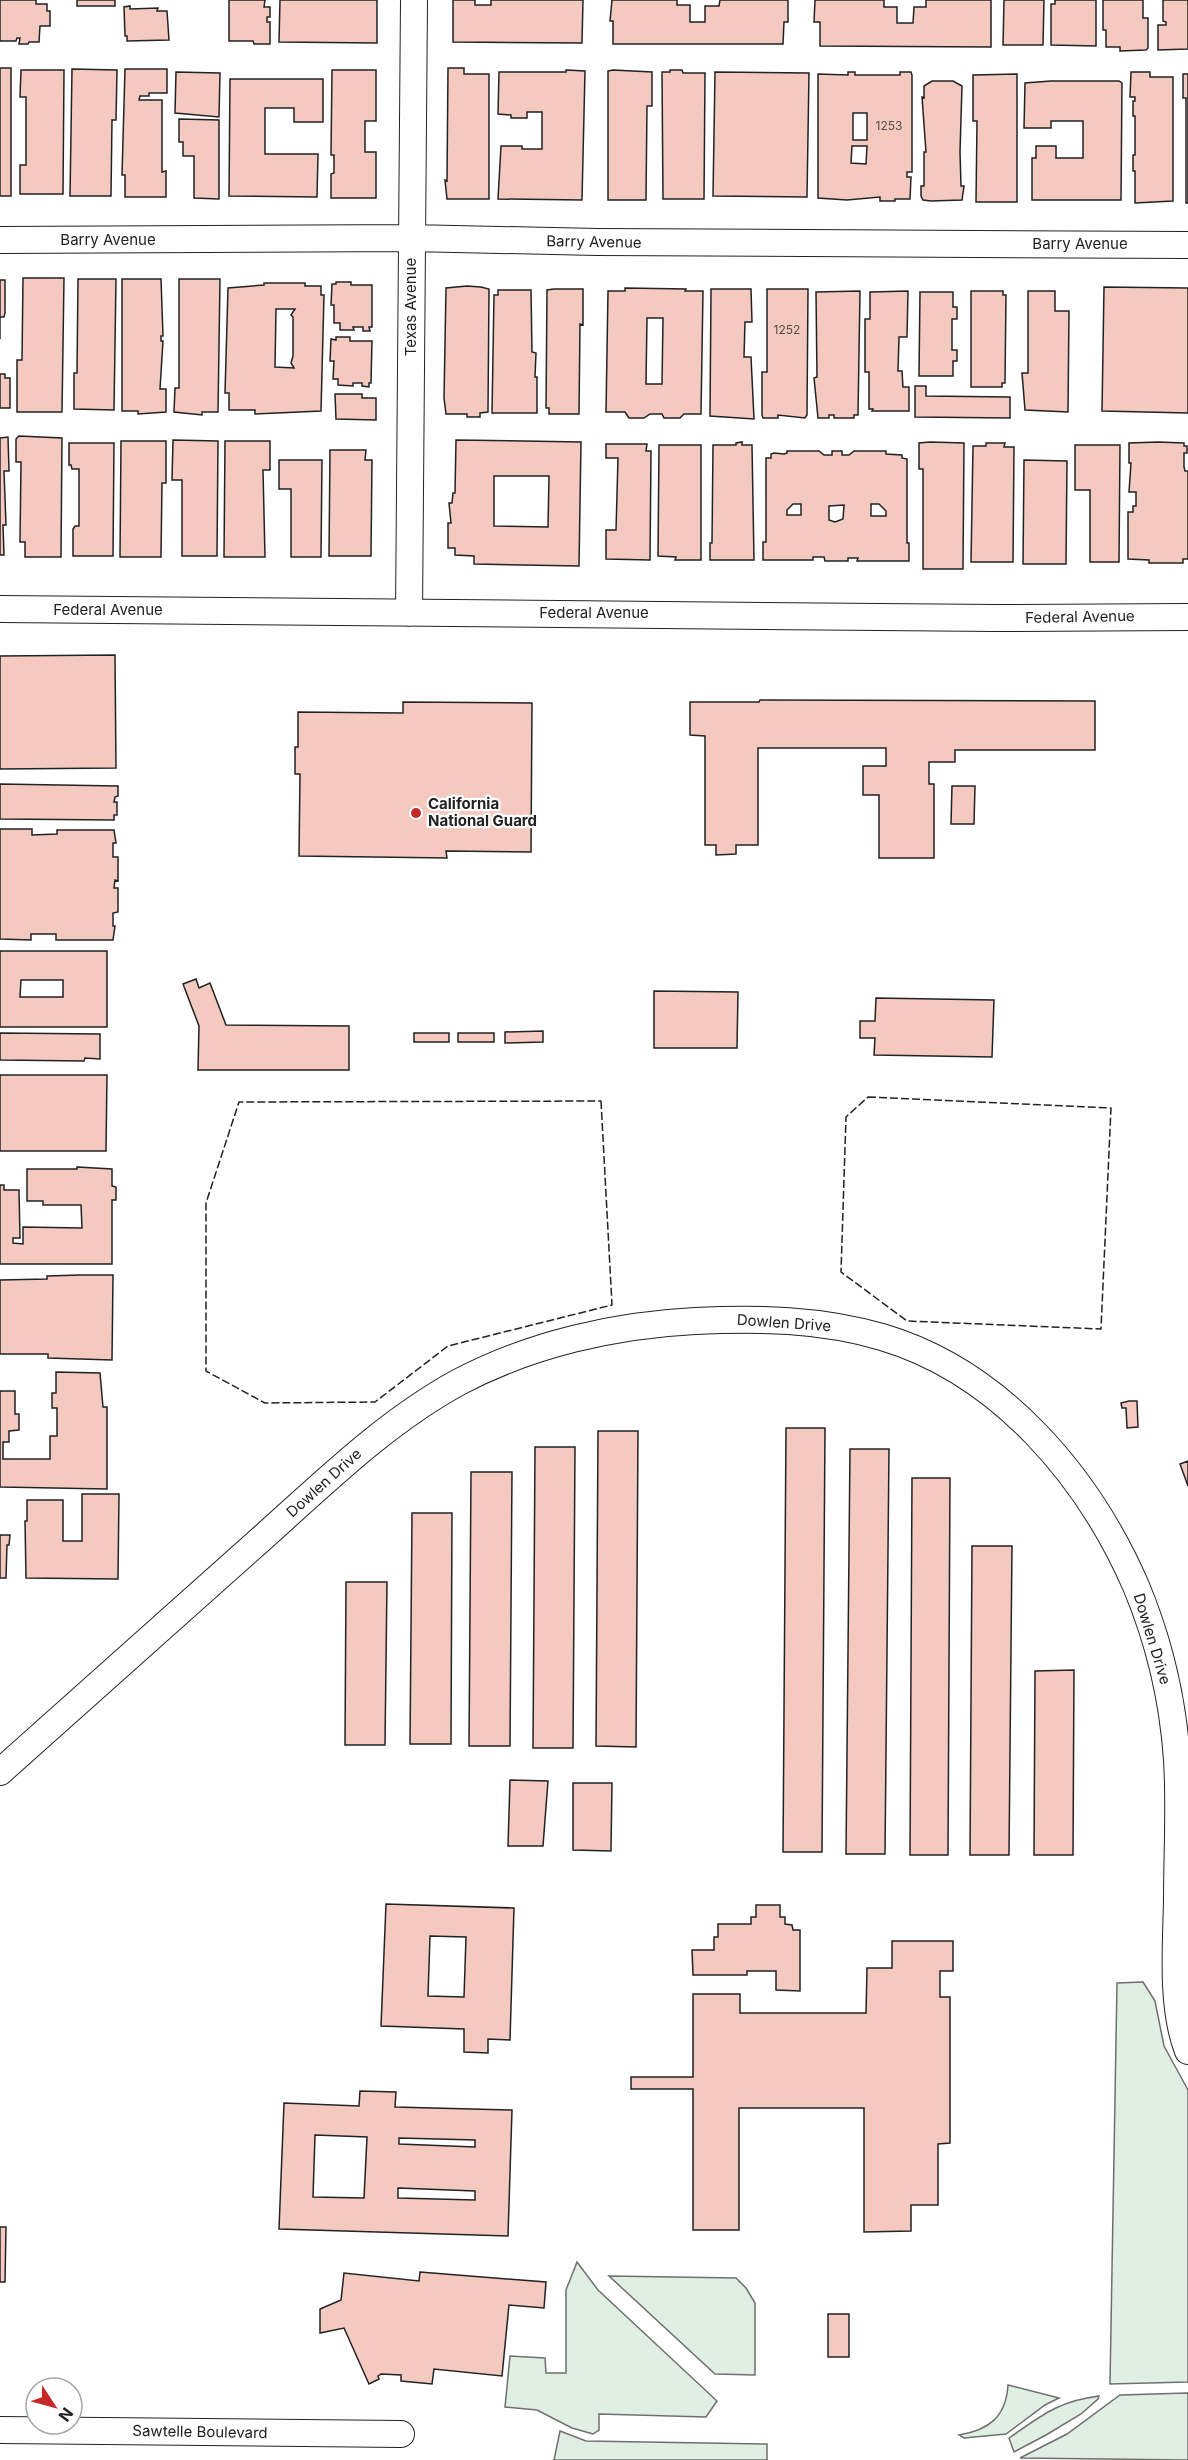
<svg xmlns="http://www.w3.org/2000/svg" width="1188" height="2460" viewBox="0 0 1188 2460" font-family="Inter,sans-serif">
  <rect width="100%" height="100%" fill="#fff"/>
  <path fill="#e0efe3" stroke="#6f6f6f" stroke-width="1.5" d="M 1143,1982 L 1155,2001 L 1164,2046 L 1188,2090 L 1188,2382 L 1110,2384 L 1117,1983 Z
    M 577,2262 L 598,2290 L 717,2401 L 706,2417 L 599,2414 L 599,2430 L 593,2434 L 572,2428 L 537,2410 L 505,2407 L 510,2356 L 545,2358 L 546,2373 L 566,2373 L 566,2290 Z
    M 609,2276 L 736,2278 L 746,2288 L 755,2303 L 755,2375 L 715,2374 Z
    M 1008,2385 L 1059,2398 L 1045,2405 L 1006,2434 L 964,2438 L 959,2435 C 989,2430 1006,2417 1008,2385 Z
    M 1188,2393 L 1188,2460 L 1020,2458 L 1067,2434 L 1120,2395 Z
    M 1099,2396 L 1098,2399 L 1081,2414 L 1046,2435 L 1014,2452 L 1009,2438 C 1041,2416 1058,2401 1099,2396 Z
    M 560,2431 L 586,2441 L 767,2444 L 767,2460 L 554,2460 Z"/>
  <path fill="#f3c9c0" stroke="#222" stroke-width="1.5" fill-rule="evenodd" d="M 0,0 L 36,0 L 36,4 L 47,4 L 47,11 L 50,11 L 50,26 L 40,26 L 39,42 L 29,42 L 28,44 L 19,44 L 20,38 L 17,38 L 16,41 L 0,41 Z
    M 77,0 L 115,0 L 115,6 L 77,6 Z
    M 229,0 L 265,0 L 264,7 L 270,7 L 270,17 L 267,17 L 267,22 L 270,22 L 270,44 L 254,44 L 253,41 L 229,41 Z
    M 280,0 L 377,0 L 377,43 L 279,42 Z
    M 453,0 L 475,0 L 475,5 L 491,5 L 491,0 L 583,0 L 582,43 L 453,42 Z
    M 612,0 L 677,0 L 677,5 L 690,5 L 690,22 L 705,22 L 705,6 L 719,6 L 720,0 L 788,0 L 788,22 L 784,22 L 783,44 L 613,44 L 613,21 L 610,21 Z
    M 815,0 L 884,0 L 884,7 L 897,7 L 897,23 L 913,23 L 914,7 L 926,7 L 926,0 L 991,0 L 991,47 L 820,46 L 820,22 L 814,22 Z
    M 1004,0 L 1044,0 L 1043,45 L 1003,45 Z
    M 1055,0 L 1096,0 L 1096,46 L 1051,45 L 1051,4 L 1055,4 Z
    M 1103,0 L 1143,0 L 1143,18 L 1148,18 L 1148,48 L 1146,50 L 1120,51 L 1120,47 L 1106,47 L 1106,30 L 1103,30 Z
    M 1163,0 L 1188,0 L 1188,49 L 1158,50 L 1158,25 L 1166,25 L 1166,22 L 1163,21 Z
    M 130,6 L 130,9 L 158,8 L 157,11 L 167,11 L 169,40 L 127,41 L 127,36 L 125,36 L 124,7 Z
    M 0,68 L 11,68 L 11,196 L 0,196 Z
    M 448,68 L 464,68 L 464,74 L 489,74 L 489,199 L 447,199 L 445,180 L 447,181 Z
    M 72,69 L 117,70 L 116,120 L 112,120 L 111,196 L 70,196 Z
    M 125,69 L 167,69 L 167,93 L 149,93 L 149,96 L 140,96 L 139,100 L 162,100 L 162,172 L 166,171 L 166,197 L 125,197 L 125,175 L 122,175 Z
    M 21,70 L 64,70 L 63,194 L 20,194 L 20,165 L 26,165 L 26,97 L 20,97 Z
    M 332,70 L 376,70 L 376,121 L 365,121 L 365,152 L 376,152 L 376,198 L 331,198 L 331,174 L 334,173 L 334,155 L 331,155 Z
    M 566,70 L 585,71 L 582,200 L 498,199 L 501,146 L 522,146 L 522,149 L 542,149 L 542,112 L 527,112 L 527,118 L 511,118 L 511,115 L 498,114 L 499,72 L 566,72 Z
    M 613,70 L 652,72 L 652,106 L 647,106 L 646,200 L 608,200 L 608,71 Z
    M 670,70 L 682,70 L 683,73 L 705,73 L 704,199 L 663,199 L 662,72 L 670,72 Z
    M 176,72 L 220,73 L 219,117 L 175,113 Z
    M 715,72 L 809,73 L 807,197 L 713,196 Z
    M 848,72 L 855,72 L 855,75 L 900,75 L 900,72 L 911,72 L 912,75 L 912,172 L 907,172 L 907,177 L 911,177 L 910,199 L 895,199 L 895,201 L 880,201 L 880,197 L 847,200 L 818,198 L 818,74 L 848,75 ZM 853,113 L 867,113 L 867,140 L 853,140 ZM 852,146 L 867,146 L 866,164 L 851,163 Z
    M 1131,72 L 1150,72 L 1150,77 L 1173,77 L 1173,201 L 1135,203 L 1135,171 L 1133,171 L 1133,155 L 1135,155 L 1135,116 L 1133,116 L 1133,101 L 1135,101 L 1135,97 L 1130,97 Z
    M 1017,74 L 1017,202 L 976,202 L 977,121 L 973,121 L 973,75 Z
    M 1183,74 L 1188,74 L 1188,203 L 1186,203 L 1186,98 L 1183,98 Z
    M 230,79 L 323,79 L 323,122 L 294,122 L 294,108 L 265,108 L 265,154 L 318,154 L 317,197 L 229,196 Z
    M 932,81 L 953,81 L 962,86 L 960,152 L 961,186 L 964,186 L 962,200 L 931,201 L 923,200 L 921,196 L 921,186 L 924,186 L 924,152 L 926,152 L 922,97 L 924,98 L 924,86 Z
    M 1051,81 L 1119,81 L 1122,83 L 1121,200 L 1032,200 L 1032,158 L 1036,158 L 1036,146 L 1056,146 L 1056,158 L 1083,158 L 1083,121 L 1051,121 L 1051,128 L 1024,128 L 1025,83 Z
    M 179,119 L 219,120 L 219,199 L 194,198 L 194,156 L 183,156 L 183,142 L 179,142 Z
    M 23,278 L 64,278 L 62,412 L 17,412 L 17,360 L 22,360 Z
    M 78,279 L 116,279 L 114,410 L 74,409 L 74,373 L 77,373 Z
    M 122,279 L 161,279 L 163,336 L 161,336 L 161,341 L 163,341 L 160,389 L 166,389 L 166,412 L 138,414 L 138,411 L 122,411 Z
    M 179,279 L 220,279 L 218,412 L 202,412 L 202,415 L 174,412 L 175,388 L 179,388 Z
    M 0,280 L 5,280 L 5,313 L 4,317 L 0,317 L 0,339 Z
    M 336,282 L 351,282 L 351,285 L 372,285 L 372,327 L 369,327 L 370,331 L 363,331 L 363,327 L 353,327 L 354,330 L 340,330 L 340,323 L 334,323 L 334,305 L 331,305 L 332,284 L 336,284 Z
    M 264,283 L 305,283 L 305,286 L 321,286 L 321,295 L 324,295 L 321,411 L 255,414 L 255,410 L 229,410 L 229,393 L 225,393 L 228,288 L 264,285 ZM 276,309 L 295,309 L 291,315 L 293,317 L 293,356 L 291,363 L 294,368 L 275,367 Z
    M 467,286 L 481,287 L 489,289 L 488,412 L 480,413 L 480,417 L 467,417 L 467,414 L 446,414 L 444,398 L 446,288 Z
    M 1104,287 L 1188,288 L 1188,413 L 1102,411 Z
    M 625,288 L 686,289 L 685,291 L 703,291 L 701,414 L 684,414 L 680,418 L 664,418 L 662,414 L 650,414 L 644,418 L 629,418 L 625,412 L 606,412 L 608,291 L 625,291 ZM 647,318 L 663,318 L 662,384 L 646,384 Z
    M 554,289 L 583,289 L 583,325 L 580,324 L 579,414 L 549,414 L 549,408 L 546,408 L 547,290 Z
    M 711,289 L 751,289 L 752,322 L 745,322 L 744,357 L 751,357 L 754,419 L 710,416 Z
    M 767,289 L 808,289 L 807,415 L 805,418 L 778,415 L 778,418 L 763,418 L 762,415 L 762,372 L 767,372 Z
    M 498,290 L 531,290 L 532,352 L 536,353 L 535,377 L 537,377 L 537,413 L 492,413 L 494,295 L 498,295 Z
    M 860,291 L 858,415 L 854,415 L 854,418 L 834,418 L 834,415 L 829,415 L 829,418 L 818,418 L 814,378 L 817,377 L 816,292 Z
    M 908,291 L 907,337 L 899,337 L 898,371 L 902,371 L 903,387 L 909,387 L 909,411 L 872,411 L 873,409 L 869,409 L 869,372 L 865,372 L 865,319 L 870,319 L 870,292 Z
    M 971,291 L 1003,291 L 1003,295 L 1006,295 L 1005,383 L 1002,383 L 1002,387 L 971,387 Z
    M 1028,291 L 1055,291 L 1055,311 L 1069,311 L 1068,412 L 1025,410 L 1022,373 L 1028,373 Z
    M 920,292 L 953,292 L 953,307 L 957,307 L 957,319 L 952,319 L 952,350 L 957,350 L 957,361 L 953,361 L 953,376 L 919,376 Z
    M 336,337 L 350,337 L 350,341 L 372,341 L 371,383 L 369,383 L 369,387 L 362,386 L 362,383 L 353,383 L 353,386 L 338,385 L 338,379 L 333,379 L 334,361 L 330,361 L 331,339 L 336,340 Z
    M 0,374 L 5,374 L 5,378 L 10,378 L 10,408 L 0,408 Z
    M 915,386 L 926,386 L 926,396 L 1010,397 L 1010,418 L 915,417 Z
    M 335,394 L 362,394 L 362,398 L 376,398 L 376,420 L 336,419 Z
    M 19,436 L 62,438 L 61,557 L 25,557 L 25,542 L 20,542 L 21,462 L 16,462 L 16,439 Z
    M 8,437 L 9,471 L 4,471 L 6,525 L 3,525 L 4,555 L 0,555 L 0,438 Z
    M 173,440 L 218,441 L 217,556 L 182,556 L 182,480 L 172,480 Z
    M 456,440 L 581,442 L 579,566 L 474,564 L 474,556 L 455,555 L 455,548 L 448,548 L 448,523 L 451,523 L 449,503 L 452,503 L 453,493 L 455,493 ZM 494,476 L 549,476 L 548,527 L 494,526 Z
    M 121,441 L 166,441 L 166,483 L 162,483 L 161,557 L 120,557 Z
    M 225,441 L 270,441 L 270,470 L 263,470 L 265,557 L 224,557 Z
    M 742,442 L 742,445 L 752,445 L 754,560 L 710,560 L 710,543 L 712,543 L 713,445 L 736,445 L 736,443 Z
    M 930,442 L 964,443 L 963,569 L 923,569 L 923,469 L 919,469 L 919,443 Z
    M 1158,442 L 1184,443 L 1184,446 L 1187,446 L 1187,453 L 1184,453 L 1184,467 L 1185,471 L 1188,471 L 1188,559 L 1183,559 L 1183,563 L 1149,563 L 1149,560 L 1128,559 L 1128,512 L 1133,512 L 1133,506 L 1136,506 L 1136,492 L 1129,492 L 1131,463 L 1129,463 L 1129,443 Z
    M 69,443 L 114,443 L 113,556 L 73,556 L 73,529 L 75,526 L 79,526 L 79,469 L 72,469 L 71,465 L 69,465 Z
    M 986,443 L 1005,443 L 1004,447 L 1014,447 L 1013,562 L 971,562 L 973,446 L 986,446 Z
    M 606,444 L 647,444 L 646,451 L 651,451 L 650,560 L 606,559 L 606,530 L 616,530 L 618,458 L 606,458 Z
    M 659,445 L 701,445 L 701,560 L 675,560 L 676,557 L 658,556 Z
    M 1075,445 L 1120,445 L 1119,562 L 1090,562 L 1090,490 L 1075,490 Z
    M 330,450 L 366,450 L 365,460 L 372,460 L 371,556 L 329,556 Z
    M 787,451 L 819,451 L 824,455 L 832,455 L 832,451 L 842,451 L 842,455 L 849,455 L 854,451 L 886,451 L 886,454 L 902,455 L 902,458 L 907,459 L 907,543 L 909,543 L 909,561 L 857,561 L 858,558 L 848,558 L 848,561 L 825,561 L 824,557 L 813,557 L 813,560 L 763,560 L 763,542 L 766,542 L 766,458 L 771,458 L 771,454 L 774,453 L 784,454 L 787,453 ZM 793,504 L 801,504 L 801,515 L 787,515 L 787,510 ZM 871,504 L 879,504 L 886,511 L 886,516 L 871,516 ZM 844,505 L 843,519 L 835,522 L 829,520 L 829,506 Z
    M 279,460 L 322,460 L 321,557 L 291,557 L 291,489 L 279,489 Z
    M 1024,460 L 1067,461 L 1066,564 L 1023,564 Z
    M 115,655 L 116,768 L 0,769 L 0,656 Z
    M 760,700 L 1095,701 L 1095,750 L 955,750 L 955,762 L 929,762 L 929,784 L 934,784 L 934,858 L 879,858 L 879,795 L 863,795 L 863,766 L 886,766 L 886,748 L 758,748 L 758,845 L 736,845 L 736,854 L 716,855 L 716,845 L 705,845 L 705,736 L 690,735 L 690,702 L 759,702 Z
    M 403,702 L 532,703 L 531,852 L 446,851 L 447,858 L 299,856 L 300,774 L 295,774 L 295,747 L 298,747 L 298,712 L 403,713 Z
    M 0,784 L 118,786 L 118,796 L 115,797 L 114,802 L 117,802 L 117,815 L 114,815 L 114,820 L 0,819 Z
    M 952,786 L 975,786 L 974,824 L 951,824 Z
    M 0,829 L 32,829 L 32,835 L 57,834 L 57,830 L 114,830 L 116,843 L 113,843 L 113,857 L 118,857 L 118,881 L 115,880 L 114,888 L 118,888 L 118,912 L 113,913 L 113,926 L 115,926 L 113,940 L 56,940 L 56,934 L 31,934 L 31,940 L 0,939 Z
    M 0,951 L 107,951 L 107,1027 L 0,1027 ZM 21,980 L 63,980 L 63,997 L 20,997 Z
    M 196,979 L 199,988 L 210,983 L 226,1025 L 349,1026 L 349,1070 L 198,1070 L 199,1026 L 183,984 Z
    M 654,991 L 738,992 L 737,1048 L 654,1048 Z
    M 876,998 L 994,1000 L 992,1057 L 874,1055 L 875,1038 L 860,1038 L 860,1021 L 875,1021 Z
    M 543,1031 L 543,1042 L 505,1043 L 505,1032 Z
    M 0,1033 L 100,1034 L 100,1059 L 85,1058 L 84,1061 L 0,1060 Z
    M 414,1033 L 449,1033 L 449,1042 L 414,1042 Z
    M 458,1033 L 494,1033 L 494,1042 L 458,1042 Z
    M 0,1075 L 107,1075 L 106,1151 L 0,1151 Z
    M 77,1167 L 112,1169 L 112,1186 L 116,1187 L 116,1200 L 112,1200 L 112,1264 L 0,1264 L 0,1185 L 4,1185 L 4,1190 L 19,1190 L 20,1238 L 13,1238 L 13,1243 L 23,1244 L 23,1227 L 82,1228 L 81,1205 L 43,1205 L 43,1201 L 27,1201 L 27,1169 L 77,1169 Z
    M 80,1275 L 113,1275 L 112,1360 L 48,1358 L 48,1354 L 0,1354 L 0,1280 L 47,1279 L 47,1276 Z
    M 56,1372 L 100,1373 L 103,1407 L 107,1407 L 107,1489 L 0,1487 L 0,1391 L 15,1391 L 15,1414 L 19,1414 L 19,1430 L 9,1431 L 9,1442 L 3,1442 L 3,1459 L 50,1459 L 50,1436 L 57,1436 L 57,1408 L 52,1408 L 52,1393 L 56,1393 Z
    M 1129,1401 L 1137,1401 L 1138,1427 L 1127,1428 L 1126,1408 L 1122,1408 L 1121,1403 Z
    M 786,1428 L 825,1428 L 822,1852 L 783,1852 Z
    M 598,1431 L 638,1431 L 636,1747 L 596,1746 Z
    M 535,1447 L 575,1447 L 573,1748 L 533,1748 Z
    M 850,1449 L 889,1449 L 885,1854 L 846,1854 Z
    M 1188,1461 L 1188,1486 L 1180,1464 Z
    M 471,1472 L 512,1472 L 510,1746 L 469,1746 Z
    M 912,1478 L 950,1478 L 948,1855 L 910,1855 Z
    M 82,1494 L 119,1494 L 118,1579 L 26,1578 L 25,1521 L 27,1521 L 27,1500 L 63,1500 L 63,1541 L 82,1541 Z
    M 412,1513 L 452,1513 L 451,1744 L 410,1744 Z
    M 0,1535 L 10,1535 L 9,1545 L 7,1545 L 6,1578 L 0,1578 Z
    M 972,1546 L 1012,1546 L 1009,1855 L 970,1855 Z
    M 346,1582 L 387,1582 L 385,1745 L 345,1745 Z
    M 1074,1670 L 1073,1855 L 1034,1855 L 1035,1671 Z
    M 510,1780 L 548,1781 L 543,1846 L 508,1846 Z
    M 573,1783 L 612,1783 L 611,1851 L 573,1850 Z
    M 386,1904 L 514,1908 L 510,2040 L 488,2039 L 488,2053 L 464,2052 L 464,2029 L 381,2026 ZM 430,1936 L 466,1937 L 464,1997 L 428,1996 Z
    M 756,1905 L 780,1905 L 780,1917 L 785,1917 L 785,1924 L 792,1925 L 793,1930 L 800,1930 L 800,1991 L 776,1990 L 776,1971 L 747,1971 L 747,1975 L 693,1975 L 692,1950 L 714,1950 L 714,1937 L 718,1937 L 718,1924 L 751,1924 L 751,1917 L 756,1917 Z
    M 892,1941 L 953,1941 L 953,1971 L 940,1971 L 940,1997 L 950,1997 L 950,2143 L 938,2144 L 938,2205 L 911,2205 L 911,2231 L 864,2232 L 864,2108 L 739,2108 L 739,2230 L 693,2230 L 693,2089 L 631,2089 L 631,2077 L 693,2077 L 693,1994 L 740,1994 L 740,2013 L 866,2013 L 867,1968 L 892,1968 Z
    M 360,2091 L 396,2092 L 395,2107 L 512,2110 L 508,2236 L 279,2229 L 284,2103 L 359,2106 ZM 315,2135 L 367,2137 L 364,2198 L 313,2197 ZM 399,2138 L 475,2140 L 475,2147 L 399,2144 ZM 398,2188 L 475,2191 L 475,2200 L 398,2198 Z
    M 0,2227 L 6,2227 L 5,2282 L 0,2282 Z
    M 420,2272 L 546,2282 L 544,2308 L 509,2305 L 502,2376 L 434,2369 L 432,2384 L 401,2381 L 401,2375 L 381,2374 L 378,2376 L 379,2379 L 369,2384 L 344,2328 L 320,2333 L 320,2309 L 341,2300 L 344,2273 L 419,2281 Z
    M 828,2314 L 849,2314 L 849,2357 L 828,2357 Z"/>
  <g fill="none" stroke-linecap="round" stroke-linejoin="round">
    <g stroke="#222" stroke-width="28">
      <path id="minor" d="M 0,240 L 411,238 L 597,242 L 1188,245
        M 0,609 L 996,618 L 1188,617
        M 409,613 L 414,0
        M 0,1772 C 87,1694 174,1617 260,1540 C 324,1483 384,1423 459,1382 C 531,1344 615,1325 695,1321 C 758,1318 820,1319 882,1337 C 1000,1372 1088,1476 1136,1586 C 1159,1641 1173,1700 1177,1760 C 1180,1806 1177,1854 1177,1901 C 1176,1947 1171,2008 1188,2051
        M 0,2430 L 401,2434"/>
    </g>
    <use href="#minor" stroke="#fff" stroke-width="26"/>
    <path stroke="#222" stroke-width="1.5" stroke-dasharray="8 3" stroke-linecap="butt" d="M 868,1097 L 1111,1108 L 1101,1329 L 907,1321 L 841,1272 L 846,1117 Z
      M 601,1101 L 612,1305 L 448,1346 L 375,1402 L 265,1403 L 206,1371 L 206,1203 L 239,1102 Z"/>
  </g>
  <circle fill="#c62828" stroke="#fff" stroke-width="2" cx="416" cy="813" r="6"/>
  <g text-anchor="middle" stroke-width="4.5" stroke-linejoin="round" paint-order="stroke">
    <g font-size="12" fill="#564c4a">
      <text x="889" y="130">1253</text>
      <text x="787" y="334">1252</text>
    </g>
    <g font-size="15" fill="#222" stroke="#fff">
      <text x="108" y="245">Barry Avenue</text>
      <text transform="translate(594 242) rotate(1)" y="5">Barry Avenue</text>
      <text x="1080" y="249">Barry Avenue</text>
      <text transform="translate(411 307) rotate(-90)" y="5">Texas Avenue</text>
      <text x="108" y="615">Federal Avenue</text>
      <text x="594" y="618">Federal Avenue</text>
      <text transform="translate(1080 617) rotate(-1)" y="5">Federal Avenue</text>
      <text transform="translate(784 1323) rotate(4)" y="5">Dowlen Drive</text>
      <text transform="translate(324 1483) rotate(-42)" y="5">Dowlen Drive</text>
      <text transform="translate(1152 1639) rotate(73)" y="5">Dowlen Drive</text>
      <text transform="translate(200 2432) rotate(1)" y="5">Sawtelle Boulevard</text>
    </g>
    <g font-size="15" font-weight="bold" fill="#222" stroke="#fff" text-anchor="start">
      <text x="428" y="809">California<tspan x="428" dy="17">National Guard</tspan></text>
    </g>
  </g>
  <g transform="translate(54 2406) rotate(126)"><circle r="28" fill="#ffffff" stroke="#a7a7a7" stroke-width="1.5"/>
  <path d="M0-4.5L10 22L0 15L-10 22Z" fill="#c62828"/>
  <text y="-9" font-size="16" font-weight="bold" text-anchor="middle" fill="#222222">N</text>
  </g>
</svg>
